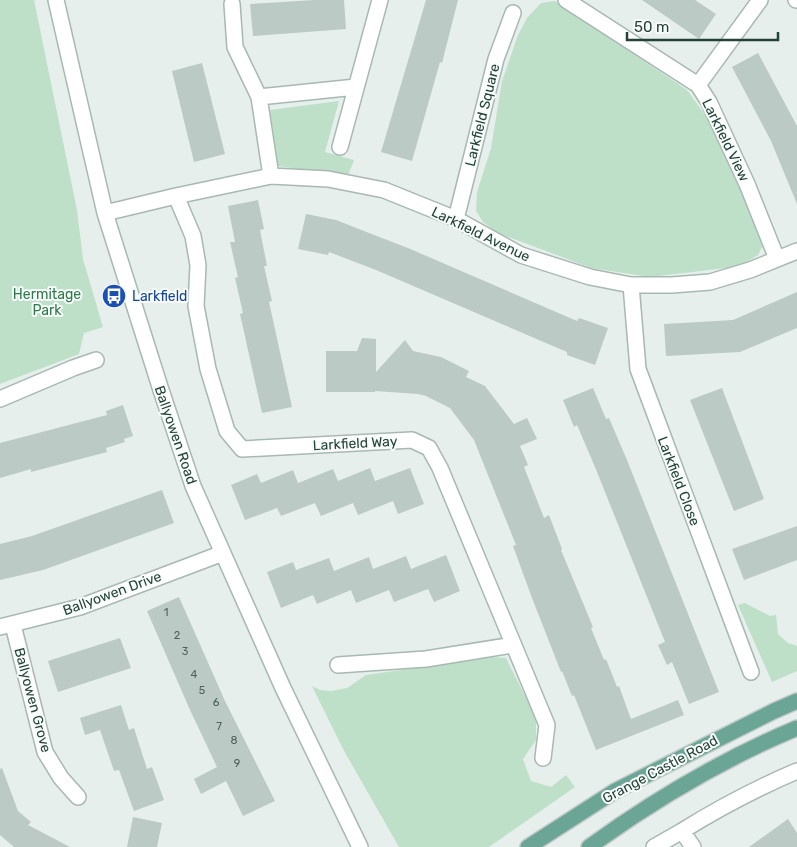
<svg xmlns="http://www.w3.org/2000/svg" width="797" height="847" viewBox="0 0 797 847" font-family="Rubik,sans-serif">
  <rect width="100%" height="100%" fill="#e6efeb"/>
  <path fill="#bfe0c8" d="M 0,0 L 34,0 L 77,210 L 83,259 L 103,327 L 84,333 L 79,354 L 0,384 Z
    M 555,1 L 687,90 L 709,120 L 759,225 L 763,245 L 758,255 L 745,263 L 726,268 L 650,277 L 591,268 L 498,233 L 483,222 L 476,211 L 477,192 L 491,148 L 502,81 L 518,35 L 527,18 L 541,3 Z
    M 339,101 L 325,152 L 354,160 L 348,176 L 278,166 L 270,110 Z
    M 745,603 L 770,616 L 776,615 L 778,634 L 788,643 L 797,646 L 797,671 L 772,682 L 738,605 Z
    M 493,657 L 506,658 L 536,718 L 536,740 L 523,759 L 531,781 L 551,787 L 566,775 L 575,787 L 489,847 L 399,847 L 343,749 L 312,686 L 320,690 L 331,691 L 347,688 L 366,675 Z"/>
  <path fill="#bbcac4" d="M 314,0 L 344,0 L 346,29 L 253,36 L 250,4 Z
    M 426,0 L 458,0 L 442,63 L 440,62 L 412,161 L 381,152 Z
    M 642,0 L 695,0 L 716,14 L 699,39 Z
    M 758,53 L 797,126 L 797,204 L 771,141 L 732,67 Z
    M 202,63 L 225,154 L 194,162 L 172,71 Z
    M 258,200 L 264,229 L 260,230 L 267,266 L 264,266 L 272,301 L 269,302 L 292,407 L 262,413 L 240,314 L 243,313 L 235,278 L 238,277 L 230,242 L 235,242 L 228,206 Z
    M 306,214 L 336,220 L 369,233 L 408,248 L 577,321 L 579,318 L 608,328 L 595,365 L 567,355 L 567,352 L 376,270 L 329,252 L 328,255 L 298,249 Z
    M 797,292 L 797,328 L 740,352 L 666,356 L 664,324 L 733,320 Z
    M 362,338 L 376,339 L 376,372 L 405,340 L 413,351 L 441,357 L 469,371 L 466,377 L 485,386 L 514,424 L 527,418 L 537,439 L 520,446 L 528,465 L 524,467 L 544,518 L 549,515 L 562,549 L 561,550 L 593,627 L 591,628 L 604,660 L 606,659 L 617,687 L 619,686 L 631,719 L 678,700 L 684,715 L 596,750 L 574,695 L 572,696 L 562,671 L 561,672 L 532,598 L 513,546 L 516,545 L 474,440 L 450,408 L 426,396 L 418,394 L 375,391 L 375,392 L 326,392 L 326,351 L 357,351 Z
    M 593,388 L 606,419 L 609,418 L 627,460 L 719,692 L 689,704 L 672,662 L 667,665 L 658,645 L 665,642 L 595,467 L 577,425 L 574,427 L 563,400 Z
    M 722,388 L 764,499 L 734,511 L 690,400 Z
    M 123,405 L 133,436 L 124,439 L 125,442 L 106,448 L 107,452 L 31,472 L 31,469 L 0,478 L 0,443 L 107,415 L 106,411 Z
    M 370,468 L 375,481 L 410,468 L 424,504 L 398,514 L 393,501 L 358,515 L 353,503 L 321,516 L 315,503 L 281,516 L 277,508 L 245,520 L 231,485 L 257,474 L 261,483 L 293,470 L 298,483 L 333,469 L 338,481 Z
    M 162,490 L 174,523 L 43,570 L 0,580 L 0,544 L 32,536 Z
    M 797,526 L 797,560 L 744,580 L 732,549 Z
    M 446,555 L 460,591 L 434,602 L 428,589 L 394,602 L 389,590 L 356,603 L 351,590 L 317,604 L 313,595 L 281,608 L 267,572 L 293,562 L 296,570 L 329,558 L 334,571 L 369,557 L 373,569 L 406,556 L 411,569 Z
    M 179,597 L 225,701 L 275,801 L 243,816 L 226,781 L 201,794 L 194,779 L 217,767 L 190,710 L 147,611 Z
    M 120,638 L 131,668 L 58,692 L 48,661 Z
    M 121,705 L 129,730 L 134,728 L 147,769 L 152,767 L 164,800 L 134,811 L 119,770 L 114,771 L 100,730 L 85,735 L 80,718 Z
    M 2,768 L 18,811 L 31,822 L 28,825 L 70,847 L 14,847 L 0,835 L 0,769 Z
    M 133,817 L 162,823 L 157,847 L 127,847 Z
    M 788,819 L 797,833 L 797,847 L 749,847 Z"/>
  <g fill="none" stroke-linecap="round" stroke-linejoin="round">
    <g stroke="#a8b8b2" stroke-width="18">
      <path id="minor" d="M 56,0 L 105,213 L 160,387 L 193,486 L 283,688 L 360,847
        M 566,0 L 698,85 L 709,102 L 747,184 L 777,259
        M 796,0 L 797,0
        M 232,4 L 235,47 L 259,97 L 271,176
        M 698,85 L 760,0
        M 259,97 L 356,87
        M 340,147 L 380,0
        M 176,196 L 193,236 L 198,265 L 196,306 L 208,369 L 227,431 L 242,449 L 412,440 L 429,448 L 440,468 L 547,725 L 543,758
        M 105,213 L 176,196 L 271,176 L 328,179 L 384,190 L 456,219 L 521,255 L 590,277 L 631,285 L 672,285 L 710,282 L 750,270 L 797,251
        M 456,219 L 496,59 L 513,13
        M 631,285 L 638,369 L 751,672
        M 0,399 L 73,368 L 96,360
        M 13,625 L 45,752 L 61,778 L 78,797
        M 0,627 L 80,607 L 223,553
        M 338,665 L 426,659 L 513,645
        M 682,831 C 719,808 757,788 797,771
        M 654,847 L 682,831 L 693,847"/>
    </g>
    <g stroke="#c2cac8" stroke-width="18">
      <path id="major" d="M 528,847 L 615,791 L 774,711 L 797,701
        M 589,847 C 654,800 723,759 797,728"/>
    </g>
    <use href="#minor" stroke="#fff" stroke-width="15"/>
    <use href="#major" stroke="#6aa596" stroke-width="15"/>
  </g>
  <defs>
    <g id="bus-disc" transform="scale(1.25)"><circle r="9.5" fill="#1a4fb4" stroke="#f7fbf9"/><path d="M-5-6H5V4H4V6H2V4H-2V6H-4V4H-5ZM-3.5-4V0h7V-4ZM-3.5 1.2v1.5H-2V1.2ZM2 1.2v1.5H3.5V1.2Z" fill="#fff"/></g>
  </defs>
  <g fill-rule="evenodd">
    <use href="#bus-disc" x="114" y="296"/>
  </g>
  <g text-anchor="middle" stroke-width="4" stroke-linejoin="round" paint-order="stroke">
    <g font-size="11" fill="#4a645c">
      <text x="166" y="616">1</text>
      <text x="177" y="639">2</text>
      <text x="185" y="655">3</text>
      <text x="194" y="678">4</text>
      <text x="202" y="694">5</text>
      <text x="216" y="706">6</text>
      <text x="219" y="730">7</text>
      <text x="234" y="744">8</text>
      <text x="237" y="767">9</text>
    </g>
    <g font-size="14" fill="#24423a" stroke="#f7fbf9">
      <text transform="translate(482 115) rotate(-76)" y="5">Larkfield Square</text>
      <text transform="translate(726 140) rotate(64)" y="5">Larkfield View</text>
      <text transform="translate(481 234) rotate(26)" y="5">Larkfield Avenue</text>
      <text transform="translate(176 435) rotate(71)" y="5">Ballyowen Road</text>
      <text transform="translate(355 443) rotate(-3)" y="5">Larkfield Way</text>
      <text transform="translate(679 481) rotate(69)" y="5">Larkfield Close</text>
      <text transform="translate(112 593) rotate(-20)" y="5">Ballyowen Drive</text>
      <text transform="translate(33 700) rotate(75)" y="5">Ballyowen Grove</text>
      <text transform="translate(660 769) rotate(-28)" y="5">Grange Castle Road</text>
    </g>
    <g font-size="14" fill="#2d7a4b" stroke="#f7fbf9">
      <text x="47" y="299">Hermitage<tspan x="47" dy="16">Park</tspan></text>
    </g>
    <g font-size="14" fill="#164399" stroke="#f7fbf9" text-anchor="start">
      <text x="132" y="301">Larkfield</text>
    </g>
  </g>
  <path d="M627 32v8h151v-8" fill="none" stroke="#24423a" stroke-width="2.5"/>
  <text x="634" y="32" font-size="15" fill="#24423a" stroke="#f7fbf9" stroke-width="4" paint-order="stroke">50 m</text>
</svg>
